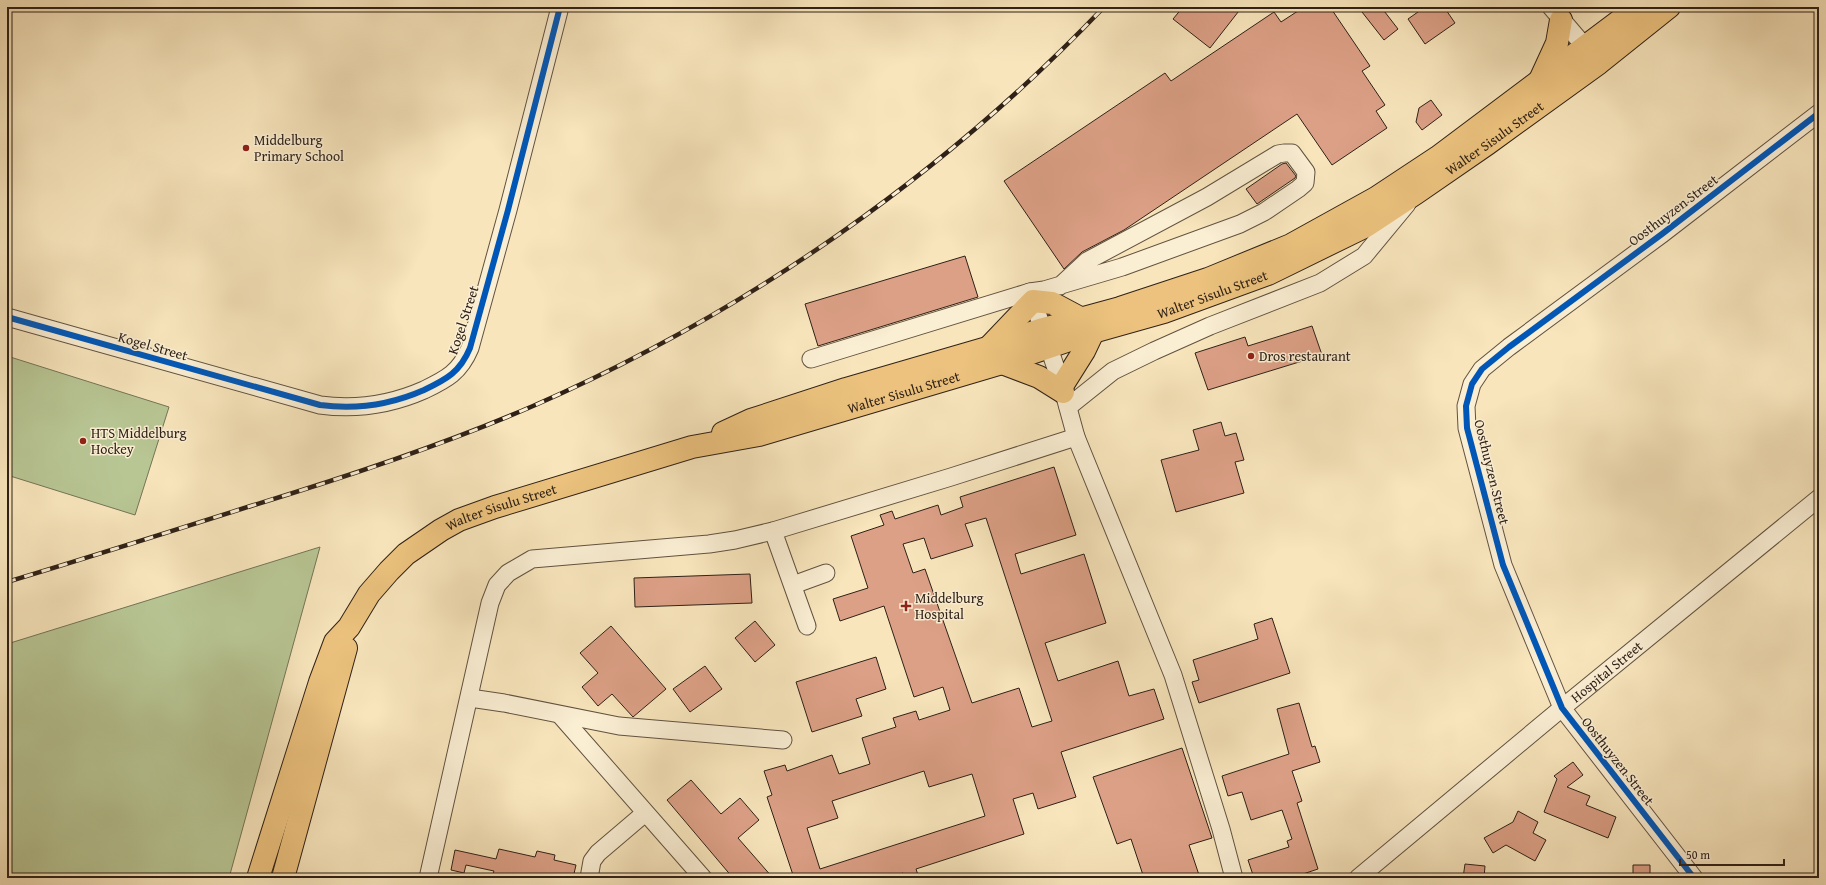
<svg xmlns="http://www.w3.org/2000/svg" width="1826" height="885" viewBox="0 0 1826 885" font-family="'Gentium Book Plus',serif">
  <rect width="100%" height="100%" fill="#f8e5bc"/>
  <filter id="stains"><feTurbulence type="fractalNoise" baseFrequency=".005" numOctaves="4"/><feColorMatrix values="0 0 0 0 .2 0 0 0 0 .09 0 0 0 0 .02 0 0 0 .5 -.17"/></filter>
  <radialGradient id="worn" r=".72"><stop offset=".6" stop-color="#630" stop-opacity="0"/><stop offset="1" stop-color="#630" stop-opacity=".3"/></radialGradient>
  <path fill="#b8c694" stroke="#747456" d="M 7,356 L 169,407 L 135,515 L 7,475 Z
    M 320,547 L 229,878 L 7,878 L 7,644 Z"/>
  <path fill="#dca086" stroke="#2f2117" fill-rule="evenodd" d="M 1183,7 L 1242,7 L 1210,48 L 1173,19 Z
    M 1304,7 L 1330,7 L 1370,66 L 1362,71 L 1385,105 L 1376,111 L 1387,128 L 1332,165 L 1297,114 L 1124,230 L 1082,252 L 1064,269 L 1004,181 L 1165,73 L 1171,81 L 1274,12 L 1281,22 Z
    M 1368,7 L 1381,7 L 1398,29 L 1384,40 L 1362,12 Z
    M 1425,7 L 1444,7 L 1455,23 L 1425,44 L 1408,19 Z
    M 1431,100 L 1442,115 L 1422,130 L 1416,122 L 1419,108 Z
    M 1286,163 L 1296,176 L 1295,178 L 1257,204 L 1246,189 L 1282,164 Z
    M 965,256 L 978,297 L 818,346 L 805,304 Z
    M 1312,326 L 1322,355 L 1208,390 L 1195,353 L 1245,337 L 1248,346 Z
    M 1221,422 L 1225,436 L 1236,433 L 1244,460 L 1235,462 L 1244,493 L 1176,512 L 1161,460 L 1199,450 L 1193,430 Z
    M 1054,467 L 1076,535 L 1015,554 L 1021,574 L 1084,554 L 1106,623 L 1045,643 L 1058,681 L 1118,661 L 1129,696 L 1154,689 L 1164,719 L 1061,752 L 1076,797 L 1038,809 L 1033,793 L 1013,799 L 1024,834 L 916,869 L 919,878 L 905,878 L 903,873 L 888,878 L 794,878 L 767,797 L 772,795 L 764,771 L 785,765 L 787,771 L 832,755 L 839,774 L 870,764 L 862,738 L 896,727 L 893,718 L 916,711 L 919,720 L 950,710 L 943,687 L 914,697 L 884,606 L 840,621 L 833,599 L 868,588 L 851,536 L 884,525 L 880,515 L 892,511 L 895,519 L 938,505 L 941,515 L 963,507 L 960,497 ZM 986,518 L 1052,721 L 1032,727 L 1019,688 L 972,703 L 925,569 L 913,573 L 903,544 L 924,538 L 931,559 L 973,546 L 965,524 ZM 924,771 L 929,787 L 972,774 L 985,816 L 820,869 L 807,828 L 838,818 L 832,801 Z
    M 750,574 L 752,603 L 635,607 L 634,578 Z
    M 1272,618 L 1290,673 L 1199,703 L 1192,682 L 1199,680 L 1193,660 L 1258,639 L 1254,624 Z
    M 755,621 L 775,645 L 755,662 L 735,638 Z
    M 611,626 L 666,689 L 633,717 L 612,694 L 598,706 L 582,687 L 598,673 L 580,653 Z
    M 876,657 L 886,689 L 856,699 L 862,716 L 812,732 L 796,682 Z
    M 705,666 L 722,689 L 690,712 L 673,689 Z
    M 1299,703 L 1312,747 L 1315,746 L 1320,762 L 1292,771 L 1302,801 L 1297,803 L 1318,869 L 1291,878 L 1254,878 L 1248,860 L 1289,847 L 1287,841 L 1292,839 L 1282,810 L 1251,820 L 1242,792 L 1228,796 L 1222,776 L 1289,754 L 1277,709 Z
    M 1182,748 L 1212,838 L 1189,845 L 1200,878 L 1144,878 L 1131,839 L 1117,844 L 1093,777 Z
    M 1573,762 L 1583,775 L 1567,787 L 1590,796 L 1586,805 L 1616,817 L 1608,838 L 1544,812 L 1557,779 L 1554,776 Z
    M 691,780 L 721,814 L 740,798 L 759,820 L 738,838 L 773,878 L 733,878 L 667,800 Z
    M 1518,811 L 1538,822 L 1533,833 L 1546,840 L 1535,861 L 1506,845 L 1493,853 L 1484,838 L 1513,822 Z
    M 499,849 L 535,857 L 537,851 L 555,855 L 554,860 L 576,865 L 573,878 L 499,878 L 492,876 L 494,871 L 466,865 L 464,873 L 451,870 L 455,850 L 496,859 Z
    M 1465,864 L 1485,866 L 1484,878 L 1463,878 Z
    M 1633,865 L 1650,865 L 1650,878 L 1633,878 Z"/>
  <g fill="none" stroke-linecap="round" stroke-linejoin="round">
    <g stroke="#615240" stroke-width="19">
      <g id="minor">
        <path d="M 1551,7 L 1592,55"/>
        <path d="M 1060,286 L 1087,261 L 1207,197 L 1278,154 L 1284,153 L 1292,153 L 1306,172 L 1305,183 L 1298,189 L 1264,212 L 1240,224 L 1122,267 L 1044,290 L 1030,292 L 1062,386 L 1076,437 L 1173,675 L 1221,829 L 1234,878"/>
        <path d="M 7,317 L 320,405 C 357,410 390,405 424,390 C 447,379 460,372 470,348 L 508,210 L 560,7"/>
        <path d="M 811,359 L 1030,292"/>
        <path d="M 1068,407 L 1113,371 L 1154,351 L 1210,326 L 1320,283 L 1364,256 L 1407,204"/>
        <path d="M 773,531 L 807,626"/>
        <path d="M 793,585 L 826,573"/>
        <path d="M 470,698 L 504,703 L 619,726 L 783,740"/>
        <path d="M 560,715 L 703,878"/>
        <path d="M 428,878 L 490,603 L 497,585 L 508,573 L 532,559 L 709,544 L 735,540 L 773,531 L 951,477 L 1076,437"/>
        <path d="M 589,878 L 592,861 L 598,853 L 645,813"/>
        <path id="s1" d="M 1358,878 L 1562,708 L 1819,498"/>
        <path d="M 1694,878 L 1562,708 L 1503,565 L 1467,428 L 1466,406 L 1472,384 L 1482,369 L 1509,347 L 1662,234 L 1819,113"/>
      </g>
    </g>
    <g stroke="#2f2117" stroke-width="24">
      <g id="major">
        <path d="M 1540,80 L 1557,43 L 1561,20"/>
        <path d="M 990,346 L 1033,301 L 1052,303 L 1082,319"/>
        <path d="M 1002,363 L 1039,377 L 1063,392"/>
        <path d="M 1062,386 L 1084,351 L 1093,332"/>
        <path d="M 723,433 L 751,420 L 846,389 L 987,348 L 1043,329 L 1120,308 L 1208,279 L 1291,245 L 1376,198 L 1438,157 L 1638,7"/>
        <path id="s2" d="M 258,878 L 320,682 L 335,642 L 349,627 L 369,594 L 389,571 L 406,554 L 441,530 L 459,520 L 495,507 L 692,447 L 759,435 L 1002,363 L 1093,332 L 1164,312 L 1268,274 L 1366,226 L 1416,193 L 1487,144 L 1599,63 L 1669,7"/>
        <path d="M 283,878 L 346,648"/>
      </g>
    </g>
    <use href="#minor" stroke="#faeed3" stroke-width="17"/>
    <use href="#major" stroke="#ecc27e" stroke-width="22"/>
    <g stroke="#2f2117" stroke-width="4.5">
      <path id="rail" d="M 7,582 C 90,557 172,531 254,505 C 349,476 443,445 533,406 C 746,313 944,175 1104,7"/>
    </g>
    <use href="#rail" stroke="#faeed3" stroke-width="3" stroke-dasharray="9" stroke-linecap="butt"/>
    <g stroke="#faeed3" stroke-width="8">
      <path id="cycleway" d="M 7,317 L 320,405 C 357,410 390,405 424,390 C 447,379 460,372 470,348 L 508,210 L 560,7
        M 1694,878 L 1562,708 L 1503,565 L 1467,428 L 1466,406 L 1472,384 L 1482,369 L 1509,347 L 1662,234 L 1819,113"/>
    </g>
    <use href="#cycleway" stroke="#0057b8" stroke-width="6"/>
  </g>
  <g fill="#8f2418" stroke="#faeed3" stroke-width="1.5">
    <circle cx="246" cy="148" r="4"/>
    <circle cx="1251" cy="356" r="4"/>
    <circle cx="83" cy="441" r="4"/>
    <path d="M904 600h4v4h4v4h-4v4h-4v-4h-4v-4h4z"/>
  </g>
  <g text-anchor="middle" stroke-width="3" stroke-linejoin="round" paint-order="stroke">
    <g font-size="14" fill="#2f2117" stroke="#faeed3">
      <text dy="5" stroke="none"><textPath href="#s2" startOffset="1536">Walter Sisulu Street</textPath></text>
      <text transform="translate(1673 210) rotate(-37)" y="5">Oosthuyzen Street</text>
      <text dy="5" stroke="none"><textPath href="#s2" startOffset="1212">Walter Sisulu Street</textPath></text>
      <text transform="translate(463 320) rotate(-72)" y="5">Kogel Street</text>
      <text transform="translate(153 346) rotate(16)" y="5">Kogel Street</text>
      <text dy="5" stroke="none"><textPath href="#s2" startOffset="888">Walter Sisulu Street</textPath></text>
      <text transform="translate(1492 472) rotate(76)" y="5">Oosthuyzen Street</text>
      <text dy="5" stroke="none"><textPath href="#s2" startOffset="469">Walter Sisulu Street</textPath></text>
      <text dy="5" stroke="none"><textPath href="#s1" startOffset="323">Hospital Street</textPath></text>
      <text transform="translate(1618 761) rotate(52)" y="5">Oosthuyzen Street</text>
    </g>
    <g font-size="14" fill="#2f2117" stroke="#faeed3" text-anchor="start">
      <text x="254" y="145">Middelburg<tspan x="254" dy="16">Primary School</tspan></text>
      <text x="1259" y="361">Dros restaurant</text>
      <text x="91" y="438">HTS Middelburg<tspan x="91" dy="16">Hockey</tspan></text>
      <text x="915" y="603">Middelburg<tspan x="915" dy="16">Hospital</tspan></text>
    </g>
  </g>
  <rect width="1826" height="885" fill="none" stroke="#f8e5bc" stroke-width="24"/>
  <rect x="8" y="8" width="1810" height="869" fill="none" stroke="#2f2117" stroke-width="2"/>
  <rect x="12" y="12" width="1802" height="861" fill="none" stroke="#2f2117"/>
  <path d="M1680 859v6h104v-6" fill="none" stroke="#2f2117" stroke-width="2"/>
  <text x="1686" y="859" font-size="12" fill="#2f2117" stroke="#faeed3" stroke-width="3" paint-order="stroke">50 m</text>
  <rect width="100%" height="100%" filter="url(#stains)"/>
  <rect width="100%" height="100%" fill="url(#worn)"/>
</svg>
